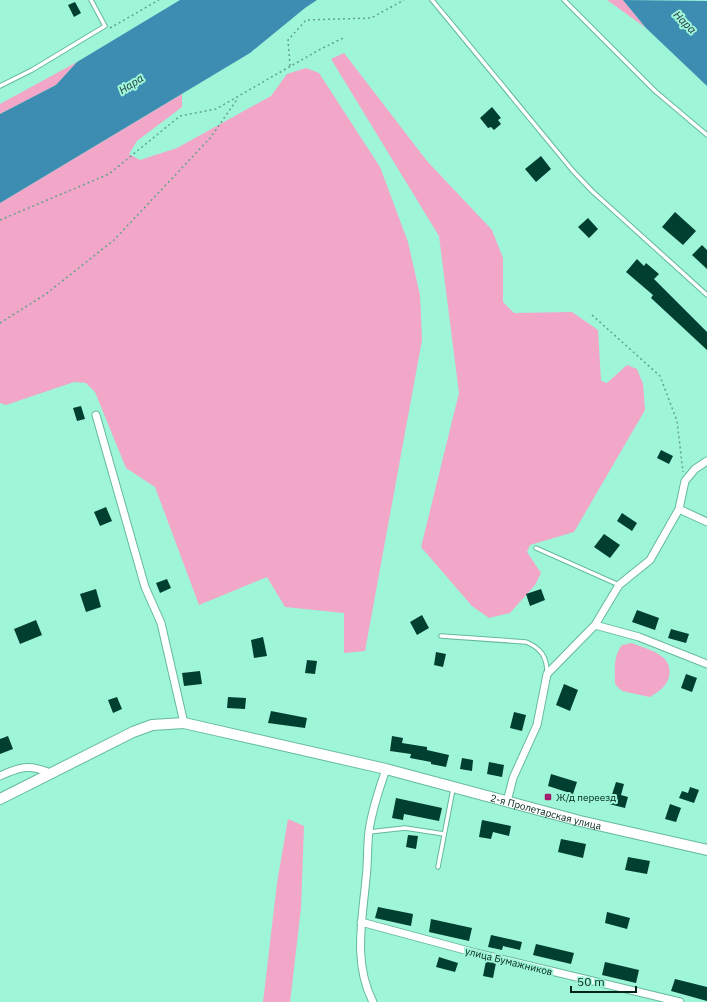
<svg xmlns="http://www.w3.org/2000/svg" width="707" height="1002" viewBox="0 0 707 1002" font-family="'IBM Plex Sans',sans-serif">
  <rect width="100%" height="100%" fill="#9ff5d8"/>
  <path fill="#f2a6c8" d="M 607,0 L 623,0 L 646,28 Z
    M 344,53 L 427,161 L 492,230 L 503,258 L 503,302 L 514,313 L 572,312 L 598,330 L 601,381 L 607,383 L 627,365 L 637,369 L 643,384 L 645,410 L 574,532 L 530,545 L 527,552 L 541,573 L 535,585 L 510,613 L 489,618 L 472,606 L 421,547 L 459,393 L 439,236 L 331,59 Z
    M 77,62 L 56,85 L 0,114 L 0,104 Z
    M 306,68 L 319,73 L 380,167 L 408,242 L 420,295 L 422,340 L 365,651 L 344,653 L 344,613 L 285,607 L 267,577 L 199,605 L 155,487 L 126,468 L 95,392 L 86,383 L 74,382 L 6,405 L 0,403 L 0,203 L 182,94 L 182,107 L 137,141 L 129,154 L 140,160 L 177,148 L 271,96 L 287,74 Z
    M 632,643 C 648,650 674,654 669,677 C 666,687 658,692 650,697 L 622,691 L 615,684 C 615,669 613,657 622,645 Z
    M 288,819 L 304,826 L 301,908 L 290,1002 L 263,1002 L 277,883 Z"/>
  <path fill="#3d8db2" d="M 180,0 L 317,0 L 305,8 L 250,53 L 0,203 L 0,114 L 56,85 L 77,62 Z
    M 623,0 L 707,1 L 707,86 L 646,28 Z"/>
  <path fill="#013f31" d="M 75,2 L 81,13 L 74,17 L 68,5 Z
    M 492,107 L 501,118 L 498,120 L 501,124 L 494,130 L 491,127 L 488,128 L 480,118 Z
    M 541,156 L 551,169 L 536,182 L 525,169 Z
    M 675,212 L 696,231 L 683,245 L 662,227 Z
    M 588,218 L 598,229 L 589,238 L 578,227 Z
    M 702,245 L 707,250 L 707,269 L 692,255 Z
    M 637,259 L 644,266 L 646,263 L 659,274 L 654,279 L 707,332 L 707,350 L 651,298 L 653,295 L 626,272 Z
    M 81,406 L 85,419 L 77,421 L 73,408 Z
    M 661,450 L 673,456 L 669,464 L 657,458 Z
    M 106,507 L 112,521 L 100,526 L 94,512 Z
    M 622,513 L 637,523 L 632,531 L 617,521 Z
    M 604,534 L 620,545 L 610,558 L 594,547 Z
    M 167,579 L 171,588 L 160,593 L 156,583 Z
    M 96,589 L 101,607 L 86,612 L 80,594 Z
    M 541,589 L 545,600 L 530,606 L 526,594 Z
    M 637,610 L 659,618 L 655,630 L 632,622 Z
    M 422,615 L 429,628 L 417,635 L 410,622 Z
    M 36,620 L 42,635 L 20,644 L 14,629 Z
    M 671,629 L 689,634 L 686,643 L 668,638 Z
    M 263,637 L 267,656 L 254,658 L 251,640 Z
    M 436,652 L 446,654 L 443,667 L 434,665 Z
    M 307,660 L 317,661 L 315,674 L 305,673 Z
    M 200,671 L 202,684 L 184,686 L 182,673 Z
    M 686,674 L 697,678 L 692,692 L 681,688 Z
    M 564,684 L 578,690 L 570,711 L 556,705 Z
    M 117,697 L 122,709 L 113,713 L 108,700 Z
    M 228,697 L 246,698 L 245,709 L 227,708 Z
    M 271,711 L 307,718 L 305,728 L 268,723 Z
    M 514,712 L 526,715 L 522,731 L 510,728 Z
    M 8,736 L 13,749 L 0,754 L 0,739 Z
    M 392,736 L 403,738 L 402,743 L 427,747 L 427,750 L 449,755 L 446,767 L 431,764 L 431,762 L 410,758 L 411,754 L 390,751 Z
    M 462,758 L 473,760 L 472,771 L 460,769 Z
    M 489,762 L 504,765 L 502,777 L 487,774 Z
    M 551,774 L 577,782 L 573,794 L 548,786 Z
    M 616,782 L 624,784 L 621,795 L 628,797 L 625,808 L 609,804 Z
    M 690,787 L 699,790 L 694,803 L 679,798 L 682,791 L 688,793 Z
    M 396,798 L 442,808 L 439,821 L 404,814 L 403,820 L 392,818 Z
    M 670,804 L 681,808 L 676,822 L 665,819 Z
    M 482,820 L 511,826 L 509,836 L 493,832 L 491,839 L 479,837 Z
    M 408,835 L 418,836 L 416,849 L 406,847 Z
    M 561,839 L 586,844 L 583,858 L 558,852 Z
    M 628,857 L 650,861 L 647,874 L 625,870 Z
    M 378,907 L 413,914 L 411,926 L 375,918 Z
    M 607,912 L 630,918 L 627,929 L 605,923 Z
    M 431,919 L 472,928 L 469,941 L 429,932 Z
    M 491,935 L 522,942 L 520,950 L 503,946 L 502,950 L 488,947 Z
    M 536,944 L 574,953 L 571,964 L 533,955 Z
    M 439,957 L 458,963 L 455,972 L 436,967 Z
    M 486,961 L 496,963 L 493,978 L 483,976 Z
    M 605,962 L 639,970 L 636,983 L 602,975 Z
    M 675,979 L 707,987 L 707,1001 L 671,991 Z"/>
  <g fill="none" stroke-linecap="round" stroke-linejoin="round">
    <g stroke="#64b99e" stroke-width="5.5">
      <path id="lane" d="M 432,0 L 573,171 L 592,191 L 707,295
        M 564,0 L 655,91 L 707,135
        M 0,86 L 32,70 L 105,26 L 91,0
        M 536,548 L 619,585
        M 441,636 L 526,642 C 541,648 547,657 547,673
        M 369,832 L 405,828 L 444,834
        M 438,867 L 453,789"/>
    </g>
    <g stroke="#64b99e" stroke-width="9">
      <path id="street" d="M 96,415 L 145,587 L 161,623 L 184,723
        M 679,509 L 707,522
        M 595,625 L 639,637 L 707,664
        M 0,776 C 19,767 29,764 50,773
        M 507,802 L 513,778 L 537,725 L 547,674 L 595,625 L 619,585 L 650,560 L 679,509 L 685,481 L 695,469 L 707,461
        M 361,922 L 476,953 L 680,1002
        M 373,1002 C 353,963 362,921 366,879 C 368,863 367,847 369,831 C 372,809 379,790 386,769"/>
    </g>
    <g stroke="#64b99e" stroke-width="12">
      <g id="secondary">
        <path id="s1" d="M 0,799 L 133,732 L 152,725 L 184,723 L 386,769 L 580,821 L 707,850"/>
      </g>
    </g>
    <path stroke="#60a28d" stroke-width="1.5" stroke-dasharray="2 3" stroke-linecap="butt" d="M 110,28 L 159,0
      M 290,66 L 288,40 L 306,20 L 371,18 L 404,0
      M 0,220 L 109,174 L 180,116 L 216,109 L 317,51 L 345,37
      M 592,315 L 660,376 L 677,421 L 683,472
      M 0,323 L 46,294 L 114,240 L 211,137 L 238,98"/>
    <use href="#lane" stroke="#fff" stroke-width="3.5"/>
    <use href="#street" stroke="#fff" stroke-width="7"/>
    <use href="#secondary" stroke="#fff" stroke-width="10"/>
  </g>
  <rect fill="#a11c6a" stroke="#9ff5d8" stroke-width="1.5" x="544" y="793" width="8" height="8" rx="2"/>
  <g text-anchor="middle" stroke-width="4" stroke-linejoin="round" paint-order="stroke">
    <g font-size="10" fill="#00251c" stroke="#9ff5d8" text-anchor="start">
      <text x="556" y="801">Ж/д переезд</text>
    </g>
    <g font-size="10" fill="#00251c" stroke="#9ff5d8">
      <text dy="4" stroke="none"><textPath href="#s1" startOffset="574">2-я Пролетарская улица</textPath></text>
      <text transform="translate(509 961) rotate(14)" y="4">улица Бумажников</text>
    </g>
    <g font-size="11" font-style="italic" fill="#19313e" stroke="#9ff5d8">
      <text transform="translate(685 22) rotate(45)" y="4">Нара</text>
      <text transform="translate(131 84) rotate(-33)" y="4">Нара</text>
    </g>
  </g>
  <path d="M571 986v6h65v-6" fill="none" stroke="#00251c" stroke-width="2"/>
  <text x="577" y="986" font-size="12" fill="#00251c" stroke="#9ff5d8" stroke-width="3" paint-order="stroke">50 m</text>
</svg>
